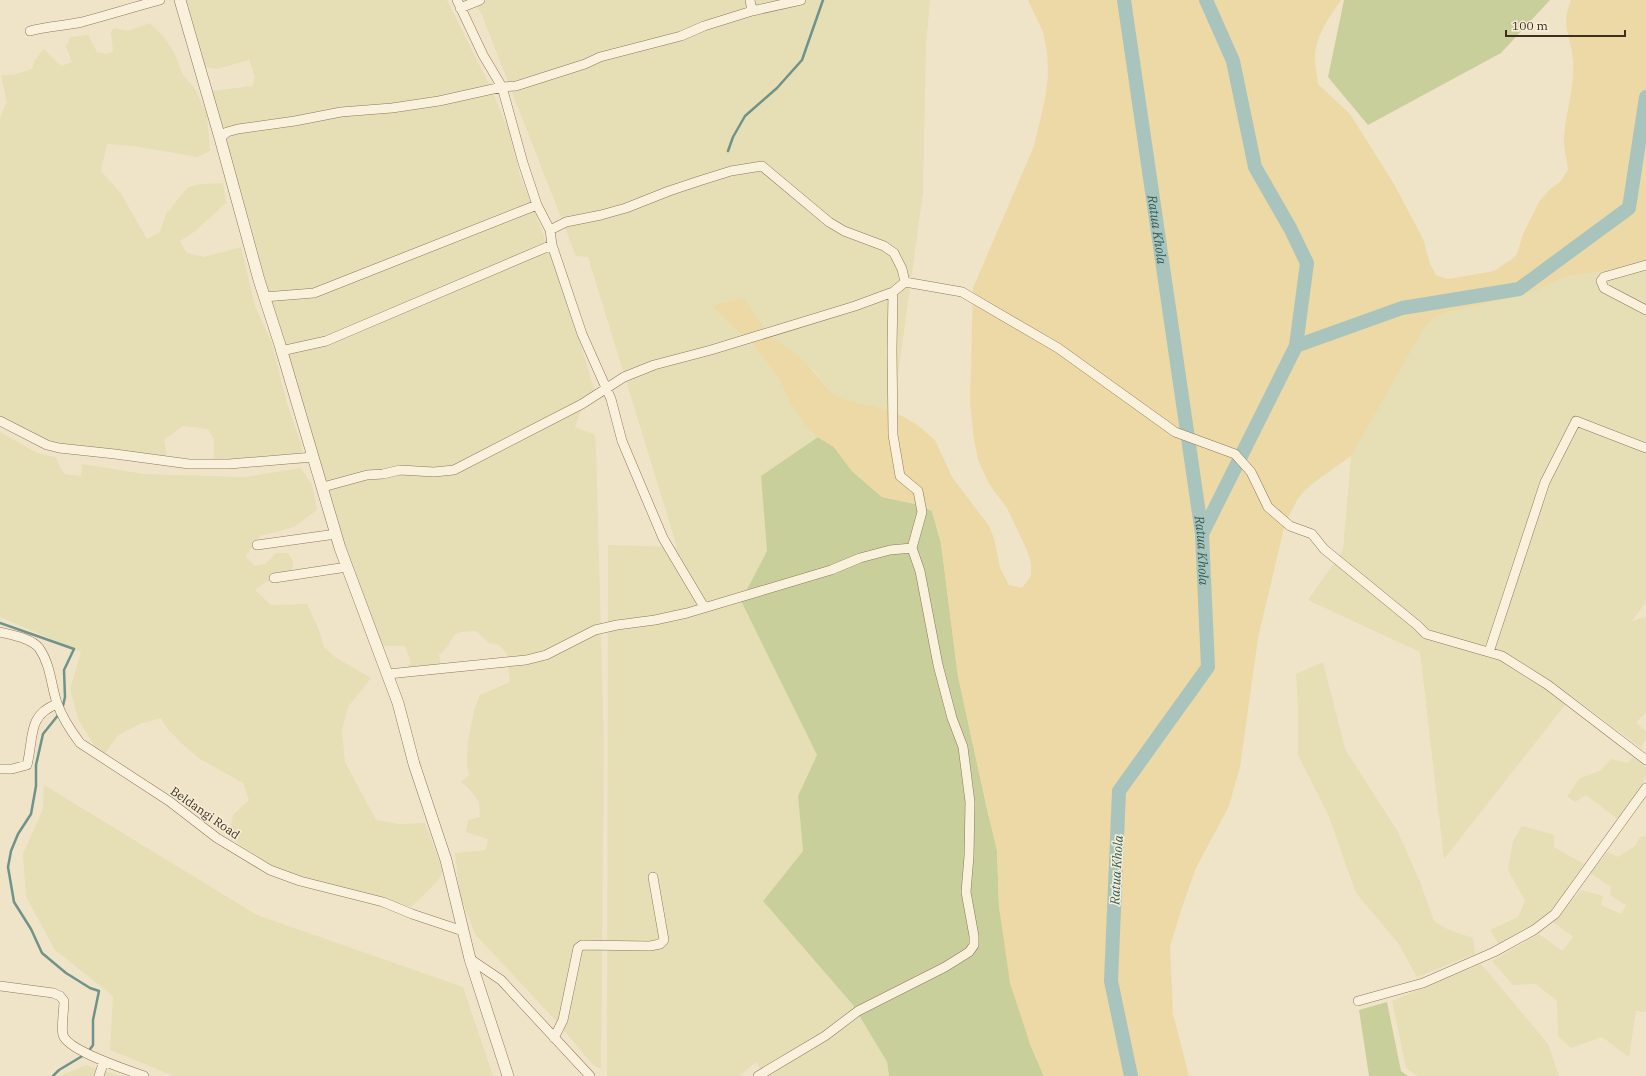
<svg xmlns="http://www.w3.org/2000/svg" width="1646" height="1076" viewBox="0 0 1646 1076" font-family="'IBM Plex Serif',serif">
  <rect width="100%" height="100%" fill="#f0e4c8"/>
  <path fill="#e6deb5" d="M 183,0 L 447,0 L 491,88 L 508,129 L 520,175 L 557,269 L 597,398 L 582,408 L 575,427 L 595,435 L 596,448 L 604,745 L 601,1069 L 592,1064 L 557,1022 L 475,934 L 460,895 L 455,853 L 486,850 L 488,839 L 466,832 L 468,820 L 480,817 L 479,802 L 469,789 L 461,782 L 469,775 L 467,764 L 468,741 L 474,711 L 480,695 L 510,682 L 507,654 L 499,645 L 489,643 L 476,631 L 461,632 L 454,635 L 447,647 L 439,655 L 442,673 L 406,669 L 411,662 L 405,646 L 383,646 L 358,590 L 242,203 L 231,155 L 215,109 L 212,91 L 252,86 L 255,77 L 249,60 L 217,69 L 203,67 Z
    M 473,0 L 930,0 L 926,46 L 923,193 L 893,411 L 843,399 L 831,392 L 814,371 L 769,334 L 762,325 L 748,337 L 778,377 L 790,402 L 806,426 L 818,437 L 761,476 L 767,551 L 741,601 L 817,755 L 798,796 L 803,851 L 763,901 L 853,1005 L 887,1062 L 889,1076 L 765,1076 L 756,1062 L 739,1076 L 607,1076 L 608,545 L 677,547 L 588,257 L 576,256 L 482,15 Z
    M 150,23 L 164,37 L 175,54 L 183,75 L 195,89 L 207,115 L 210,151 L 197,157 L 134,146 L 107,144 L 101,171 L 120,192 L 147,239 L 160,232 L 166,214 L 187,188 L 200,184 L 223,183 L 226,203 L 194,232 L 180,241 L 187,253 L 204,257 L 241,247 L 255,306 L 272,343 L 287,403 L 301,444 L 304,464 L 214,463 L 214,440 L 208,429 L 183,426 L 164,440 L 167,457 L 80,454 L 0,423 L 0,117 L 7,102 L 1,75 L 13,75 L 32,69 L 35,60 L 44,49 L 61,66 L 72,62 L 66,46 L 71,37 L 88,35 L 97,52 L 105,54 L 113,52 L 111,32 L 114,28 L 128,31 Z
    M 1646,261 L 1646,602 L 1632,621 L 1646,617 L 1646,713 L 1636,722 L 1646,732 L 1646,738 L 1641,748 L 1572,696 L 1444,859 L 1420,652 L 1308,600 L 1343,550 L 1351,456 L 1416,331 L 1433,319 L 1444,313 L 1564,277 L 1604,271 Z
    M 0,432 L 37,453 L 55,457 L 64,474 L 81,476 L 82,464 L 144,474 L 244,477 L 301,468 L 312,485 L 317,510 L 294,527 L 260,536 L 246,556 L 254,566 L 265,564 L 276,553 L 288,553 L 293,561 L 292,575 L 266,582 L 255,590 L 271,605 L 307,604 L 319,630 L 324,647 L 335,657 L 371,678 L 348,707 L 342,730 L 345,762 L 376,820 L 400,824 L 425,823 L 443,871 L 438,881 L 411,907 L 365,893 L 307,879 L 272,866 L 240,845 L 229,836 L 233,815 L 249,800 L 243,783 L 200,759 L 181,743 L 166,727 L 161,718 L 140,724 L 117,736 L 105,754 L 97,750 L 79,721 L 70,689 L 81,652 L 0,617 Z
    M 1323,662 L 1345,749 L 1398,832 L 1420,882 L 1434,921 L 1449,930 L 1473,938 L 1475,954 L 1417,977 L 1398,943 L 1356,893 L 1328,814 L 1298,755 L 1298,711 L 1296,674 Z
    M 1633,757 L 1646,767 L 1646,775 L 1641,788 L 1619,820 L 1586,795 L 1575,802 L 1567,796 L 1580,778 L 1600,771 L 1611,759 L 1627,763 Z
    M 44,785 L 257,915 L 463,987 L 493,1076 L 174,1076 L 110,1050 L 113,996 L 55,950 L 26,897 L 23,854 L 43,809 Z
    M 1522,826 L 1554,835 L 1554,847 L 1584,864 L 1553,909 L 1528,928 L 1499,945 L 1490,930 L 1518,917 L 1525,901 L 1508,870 L 1513,841 Z
    M 1646,836 L 1646,1012 L 1636,1011 L 1629,1057 L 1602,1037 L 1571,1048 L 1558,1036 L 1557,1001 L 1536,984 L 1513,985 L 1492,961 L 1539,934 L 1562,951 L 1573,937 L 1553,922 L 1581,890 L 1603,896 L 1601,905 L 1621,914 L 1626,905 L 1610,895 L 1611,887 L 1590,873 L 1608,852 L 1618,857 L 1635,846 L 1640,837 Z
    M 1481,964 L 1548,1044 L 1559,1076 L 1417,1076 L 1406,1068 L 1392,1001 Z
    M 86,1065 L 119,1076 L 60,1076 Z"/>
  <path fill="#c9cf9b" d="M 1344,0 L 1550,0 L 1501,53 L 1368,125 L 1328,77 Z
    M 818,437 L 834,447 L 852,471 L 882,497 L 920,505 L 932,511 L 941,543 L 958,676 L 988,813 L 997,850 L 999,907 L 1030,1044 L 1044,1076 L 889,1076 L 887,1062 L 853,1005 L 763,901 L 803,851 L 798,796 L 817,755 L 741,601 L 767,551 L 761,476 Z
    M 1387,1002 L 1401,1071 L 1408,1076 L 1369,1076 L 1359,1010 Z"/>
  <path fill="#ecd9a5" d="M 1028,0 L 1341,0 C 1329,18 1315,36 1315,59 C 1315,67 1317,76 1318,84 L 1350,114 L 1394,184 L 1423,239 L 1430,264 L 1436,275 L 1448,279 L 1494,271 L 1512,259 L 1517,254 L 1523,234 L 1539,202 L 1549,190 L 1560,182 L 1568,170 C 1567,159 1563,148 1564,137 C 1566,111 1575,86 1573,60 C 1571,35 1560,27 1571,0 L 1646,0 L 1646,261 L 1604,271 L 1564,277 L 1528,294 L 1444,313 L 1433,319 L 1423,329 L 1351,456 L 1316,481 L 1305,490 L 1297,500 L 1285,524 L 1258,638 L 1240,767 L 1229,806 L 1196,868 L 1181,910 L 1170,947 L 1173,1014 L 1189,1076 L 1044,1076 L 1030,1044 L 1010,983 L 999,907 L 997,850 L 988,813 L 958,676 L 941,543 L 932,511 L 920,505 L 882,497 L 852,471 L 834,447 L 818,437 L 806,426 L 790,402 L 778,377 L 748,337 L 733,327 L 712,306 L 743,298 L 769,334 L 805,362 L 831,392 L 843,399 L 893,411 L 916,424 L 935,440 L 952,477 L 989,526 L 994,538 L 1000,568 L 1009,585 L 1022,588 L 1031,576 L 1031,563 L 1027,550 L 1007,508 L 989,484 L 978,460 L 974,440 L 970,403 L 973,288 L 1034,146 L 1045,99 L 1048,76 L 1047,52 L 1043,32 Z"/>
  <g fill="none" stroke-linecap="round" stroke-linejoin="round">
    <path stroke="#6f938a" stroke-width="2.5" d="M 728,151 L 733,137 L 745,116 L 777,88 L 802,60 L 823,0
      M 0,623 L 74,649 L 64,670 L 65,697 L 62,710
      M 59,714 L 43,734 L 36,765 L 36,786 L 31,814 L 18,834 L 11,851 L 8,867 L 14,902 L 31,929 L 42,953 L 66,973 L 90,988 L 99,991 L 93,1020 L 93,1045 L 88,1052
      M 53,1076 L 59,1070 L 84,1055"/>
    <g stroke="#a9c4bc" stroke-width="14">
      <path id="s1" d="M 1124,0 L 1202,534 L 1208,667 L 1119,791 L 1111,981 L 1131,1076"/>
      <path d="M 1206,0 L 1233,61 L 1255,167 L 1290,228 L 1307,263 L 1296,346"/>
      <path d="M 1202,534 L 1296,346 L 1402,308 L 1519,289 L 1629,208 L 1646,97"/>
    </g>
    <g stroke="#8d765c" stroke-width="10">
      <path id="minor" d="M 457,0 L 483,55 L 502,87 L 523,163 L 537,205 L 550,230 L 552,245 L 582,334 L 611,399 L 622,441 L 663,538 L 704,607
        M 750,0 L 752,11
        M 460,8 L 480,0
        M 30,31 C 47,26 64,26 82,22 C 108,15 134,7 160,0
        M 220,138 L 227,132 L 238,129 L 295,121 L 341,112 L 392,108 L 439,101 L 502,87 L 516,86 L 585,64 L 600,57 L 681,36 L 704,26 L 752,11 L 801,0
        M 550,230 L 566,222 L 601,215 L 626,208 L 669,191 L 699,181 L 731,171 L 762,166 L 829,222 L 844,231 L 884,246 L 894,253 L 902,269 L 905,282
        M 1646,265 L 1604,277 L 1601,281 L 1604,288 L 1646,310
        M 905,282 L 962,292 L 1058,348 L 1175,432 L 1235,454 L 1251,472 L 1268,507 L 1290,526 L 1312,534 L 1324,549 L 1417,625 L 1426,634 L 1502,656 L 1548,685 L 1646,760
        M 264,297 L 314,293 L 537,205
        M 281,351 L 326,341 L 552,245
        M 0,421 L 47,445 L 59,448 L 115,454 L 189,464 L 229,464 L 313,457
        M 323,487 L 367,475 L 383,474 L 400,470 L 434,472 L 454,470 L 582,404 L 624,377 L 654,365 L 711,350 L 855,306 L 893,292 L 905,282
        M 257,545 L 336,534
        M 274,578 L 347,567
        M 0,632 C 12,635 31,638 39,648 C 51,665 51,686 57,703 C 62,717 71,731 80,743 L 169,801 L 217,838 L 270,870 L 300,881 L 383,902 L 412,914 L 463,931
        M 1489,652 L 1545,482 L 1576,421 L 1646,448
        M 388,674 L 526,660 L 546,655 L 595,630 L 617,625 L 655,620 L 687,613 L 831,570 L 860,558 L 890,550 L 912,548
        M 0,769 L 12,769 L 27,765 C 34,738 27,715 57,704
        M 470,959 L 501,980 L 590,1076
        M 0,986 L 53,993 L 60,996 L 64,1001 C 64,1010 61,1027 63,1035 C 68,1051 128,1070 144,1076
        M 1358,1001 L 1423,983 L 1494,952 L 1534,930 L 1555,914 L 1646,788
        M 554,1038 L 563,1020 L 578,948 L 582,945 L 650,946 L 660,944 L 664,940 L 653,877
        M 99,1076 L 104,1061
        M 758,1076 L 825,1036 L 858,1011 L 945,967 L 969,952 L 974,945 L 974,936 L 966,892 L 969,856 L 970,802 L 963,747 L 952,718 L 938,665 L 920,571 L 912,548 L 922,512 L 918,491 L 900,476 L 893,435 L 892,350 L 893,292"/>
    </g>
    <g stroke="#8d765c" stroke-width="12">
      <path id="tertiary" d="M 180,0 L 220,138 L 259,280 L 280,345 L 340,548 L 398,703 L 414,764 L 446,860 L 470,959 L 508,1076"/>
    </g>
    <use href="#minor" stroke="#faf1dc" stroke-width="9"/>
    <use href="#tertiary" stroke="#faf1dc" stroke-width="11"/>
  </g>
  <g text-anchor="middle" stroke-width="3" stroke-linejoin="round" paint-order="stroke">
    <g font-size="12" fill="#3d2e20" stroke="#f7eed8">
      <text transform="translate(205 813) rotate(35)" y="4">Beldangi Road</text>
    </g>
    <g font-size="13" font-style="italic" fill="#2f5d5a" stroke="#f7eed8">
      <text dy="5" stroke="none"><textPath href="#s1" startOffset="232">Ratua Khola</textPath></text>
      <text dy="5" stroke="none"><textPath href="#s1" startOffset="556">Ratua Khola</textPath></text>
      <text transform="translate(1116 870) rotate(-87)" y="5">Ratua Khola</text>
    </g>
  </g>
  <path d="M1506 30v6h119v-6" fill="none" stroke="#3d2e20" stroke-width="2"/>
  <text x="1512" y="30" font-size="12" fill="#3d2e20" stroke="#f7eed8" stroke-width="3" paint-order="stroke">100 m</text>
</svg>
